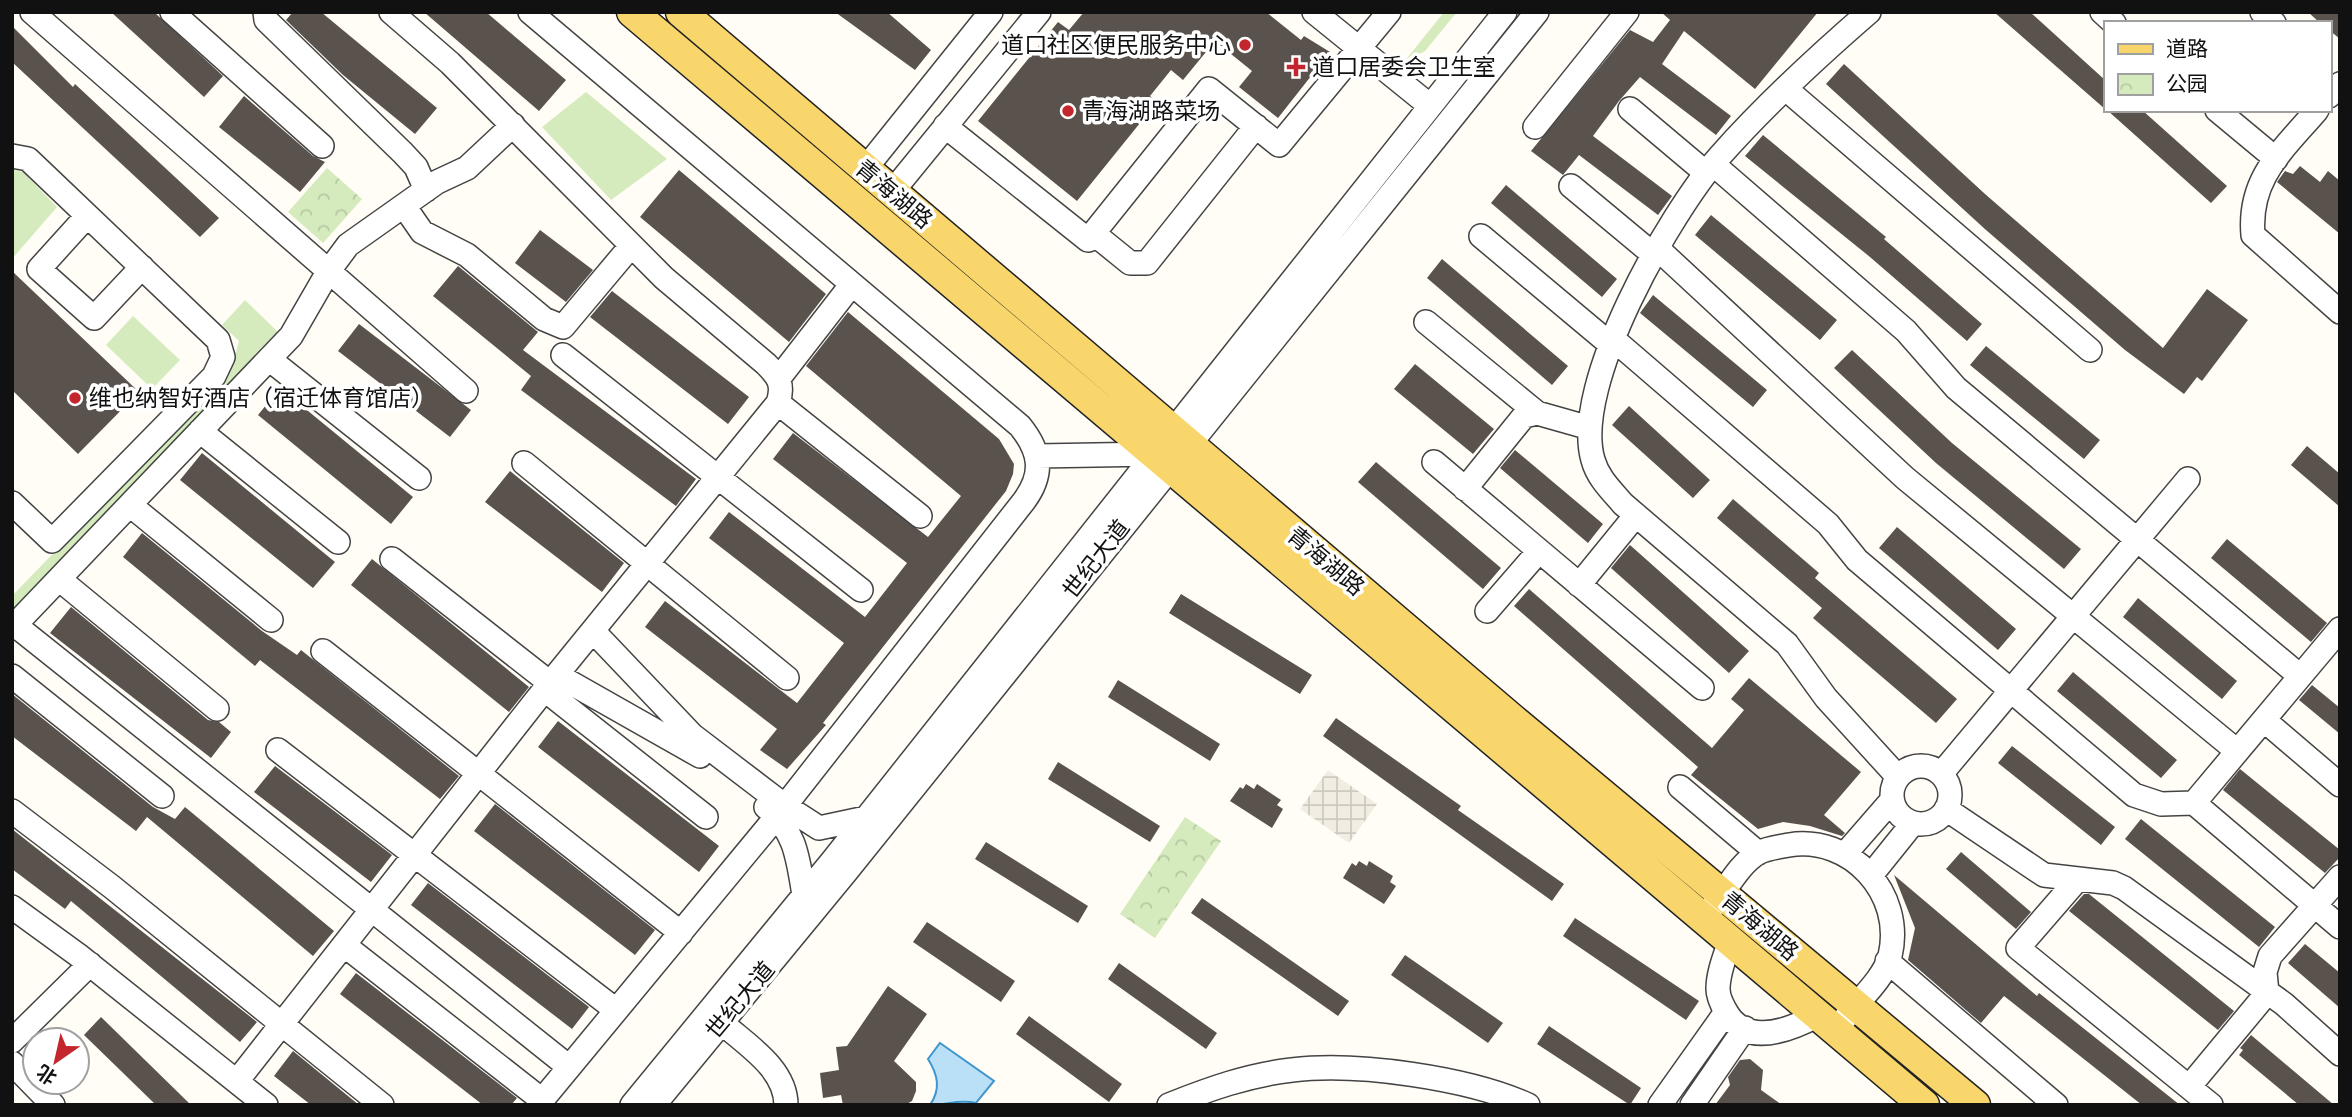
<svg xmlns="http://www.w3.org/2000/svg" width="2352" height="1117" viewBox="0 0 2352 1117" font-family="Merriweather,'Noto Sans SC',serif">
  <defs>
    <pattern id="park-crowns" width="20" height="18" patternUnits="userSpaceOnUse" patternTransform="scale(1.75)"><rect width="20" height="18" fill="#d5ebbd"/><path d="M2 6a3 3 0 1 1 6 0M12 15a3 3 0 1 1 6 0" fill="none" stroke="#b6c8a1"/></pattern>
    <pattern id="plaza-grid" width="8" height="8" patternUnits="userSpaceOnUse" patternTransform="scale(1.75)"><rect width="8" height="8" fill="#f1ede2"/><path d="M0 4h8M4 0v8" fill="none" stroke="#cecac1"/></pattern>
  </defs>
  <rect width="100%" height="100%" fill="#fffdf5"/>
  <path fill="#d5ebbd" d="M 1444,12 L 1457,12 L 1425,51 L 1404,62 Z
    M 586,92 L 667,159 L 611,200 L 542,127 Z
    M 13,170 L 23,172 L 57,207 L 12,259 Z
    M 245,300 L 280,334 L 12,611 L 12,596 L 231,369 L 239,341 L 222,325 Z
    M 133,316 L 180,360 L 152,389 L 106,345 Z"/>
  <path fill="url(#park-crowns)" d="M 327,168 L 362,199 L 323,243 L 288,212 Z
    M 1185,817 L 1221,841 L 1155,938 L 1120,914 Z"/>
  <path fill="url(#plaza-grid)" d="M 1328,770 L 1377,804 L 1349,843 L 1300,809 Z"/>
  <path fill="#b9e0f7" stroke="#3f96cf" stroke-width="2" d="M 940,1043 L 994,1081 L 976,1103 C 959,1099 947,1105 930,1105 C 941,1089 938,1075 928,1059 Z"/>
  <path fill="#5a524d" d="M 111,12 L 154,12 L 223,76 L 204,97 Z
    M 293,12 L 321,12 L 437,108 L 415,134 L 343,75 L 286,20 Z
    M 424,12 L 486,12 L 566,80 L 539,111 Z
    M 835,12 L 887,12 L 931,50 L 915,70 Z
    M 1084,12 L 1266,12 L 1301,40 L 1304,36 L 1330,52 L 1278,118 L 1239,87 L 1252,71 L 1215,41 L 1183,80 L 1171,70 L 1150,96 L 1157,102 L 1077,201 L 978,121 L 1058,22 L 1069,30 Z
    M 1661,12 L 1818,12 L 1755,89 L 1684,31 L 1662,64 L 1731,116 L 1716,135 L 1640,77 L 1619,101 L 1593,136 L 1672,196 L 1658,215 L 1579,155 L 1563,175 L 1531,151 L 1630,30 L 1653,42 L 1670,20 Z
    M 1994,12 L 2030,12 L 2105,80 L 2105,109 Z
    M 2308,12 L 2340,12 L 2340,39 L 2329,30 L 2329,23 L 2320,23 Z
    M 12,26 L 73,87 L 75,84 L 219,218 L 200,237 L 12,62 Z
    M 1844,64 L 1985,194 L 2163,348 L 2207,289 L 2248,320 L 2202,381 L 2197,377 L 2184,394 L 2125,350 L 1986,230 L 1826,84 Z
    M 244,96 L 313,156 L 325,162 L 300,192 L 219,127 Z
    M 2107,110 L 2142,110 L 2227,186 L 2211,203 Z
    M 1763,135 L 1886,237 L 1884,239 L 1982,324 L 1967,341 L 1870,257 L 1745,156 Z
    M 2300,166 L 2320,182 L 2328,171 L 2340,181 L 2340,234 L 2277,182 L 2285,171 L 2293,174 Z
    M 679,170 L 826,294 L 789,342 L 640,217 Z
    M 1506,185 L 1617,279 L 1602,297 L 1491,203 Z
    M 1711,215 L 1837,320 L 1820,340 L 1695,235 Z
    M 540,230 L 593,270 L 566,302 L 515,263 Z
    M 1442,259 L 1568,366 L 1552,385 L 1427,278 Z
    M 458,266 L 538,332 L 523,350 L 696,479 L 676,506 L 521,390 L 531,376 L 433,296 Z
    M 12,271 L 139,392 L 78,454 L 12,390 Z
    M 612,291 L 749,397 L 728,424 L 590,317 Z
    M 1653,295 L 1767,390 L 1753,407 L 1640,313 Z
    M 848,312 L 999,439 L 1014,464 L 1013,474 L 1006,491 L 823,723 L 826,725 L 787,769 L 760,750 L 777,729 L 645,627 L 665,601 L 797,703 L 844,643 L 709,538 L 729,512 L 865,617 L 907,563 L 773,459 L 793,433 L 928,537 L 961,496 L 806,366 Z
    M 359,324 L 471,410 L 450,437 L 338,351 Z
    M 1986,346 L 2100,440 L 2084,459 L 1970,365 Z
    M 1852,350 L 1952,443 L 2081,549 L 2064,569 L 1936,463 L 1834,368 Z
    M 1415,364 L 1494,429 L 1473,454 L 1394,389 Z
    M 280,388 L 413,497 L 391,524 L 258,415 Z
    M 1629,406 L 1710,480 L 1693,498 L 1612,425 Z
    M 2307,446 L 2340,474 L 2340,507 L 2291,465 Z
    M 1515,450 L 1603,524 L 1588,543 L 1500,468 Z
    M 202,453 L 335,562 L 313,588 L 180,480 Z
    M 1376,462 L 1501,568 L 1483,589 L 1358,482 Z
    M 510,471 L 624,563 L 602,592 L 485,502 Z
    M 1733,499 L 1819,573 L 1815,578 L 1957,699 L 1936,723 L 1813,618 L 1822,608 L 1717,518 Z
    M 1897,527 L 2016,629 L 1998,650 L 1879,548 Z
    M 142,533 L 262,631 L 297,655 L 301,650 L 459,776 L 440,799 L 260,660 L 255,666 L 123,557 Z
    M 2227,539 L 2327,623 L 2311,642 L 2211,558 Z
    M 1630,545 L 1749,651 L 1729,673 L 1611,568 Z
    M 372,559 L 529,687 L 509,712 L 351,585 Z
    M 1529,589 L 1712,748 L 1744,710 L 1731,699 L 1749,678 L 1861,772 L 1824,815 L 1845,833 L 1842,836 L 1810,826 L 1783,822 L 1758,829 L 1691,775 L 1698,767 L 1514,606 Z
    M 1181,594 L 1312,675 L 1300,694 L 1169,613 Z
    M 2138,598 L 2237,681 L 2222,699 L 2123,617 Z
    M 71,607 L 208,720 L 219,722 L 231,732 L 211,758 L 50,633 Z
    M 2073,672 L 2177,760 L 2161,778 L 2057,691 Z
    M 1118,680 L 1220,744 L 1210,761 L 1108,697 Z
    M 2312,685 L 2340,708 L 2340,734 L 2299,700 Z
    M 12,694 L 153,807 L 175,819 L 185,807 L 334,931 L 313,956 L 147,817 L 136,831 L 12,736 Z
    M 1336,718 L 1461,806 L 1458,810 L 1564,884 L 1552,901 L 1323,736 Z
    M 558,721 L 719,846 L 699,872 L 538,747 Z
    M 2012,746 L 2115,827 L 2101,845 L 1998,763 Z
    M 1058,762 L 1160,826 L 1150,842 L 1048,779 Z
    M 275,766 L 392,855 L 371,882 L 254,792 Z
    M 2240,769 L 2340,850 L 2340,857 L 2325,873 L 2223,790 Z
    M 1246,784 L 1254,789 L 1257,784 L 1281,800 L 1277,805 L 1283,809 L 1272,828 L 1230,801 L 1240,787 L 1243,789 Z
    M 495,804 L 655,930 L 635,955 L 474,831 Z
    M 2141,819 L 2275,927 L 2259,947 L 2125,839 Z
    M 12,829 L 257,1022 L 240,1042 L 71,901 L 65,909 L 12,869 Z
    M 986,842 L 1088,906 L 1078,923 L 975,859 Z
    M 1961,852 L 2031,912 L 2016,929 L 1946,869 Z
    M 1359,861 L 1367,866 L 1369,861 L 1393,876 L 1390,882 L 1396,886 L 1384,904 L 1343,878 L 1352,863 L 1356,866 Z
    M 1894,875 L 2037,996 L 2039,993 L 2180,1105 L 2142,1105 L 2004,996 L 1981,1023 L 1908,960 L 1915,928 Z
    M 428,883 L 589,1007 L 572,1029 L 411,905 Z
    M 2084,894 L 2089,894 L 2234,1011 L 2218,1030 L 2069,911 Z
    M 1202,898 L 1349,1001 L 1338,1016 L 1191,913 Z
    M 1575,918 L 1699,1001 L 1686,1020 L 1563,936 Z
    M 927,922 L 1015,981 L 1001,1002 L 913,942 Z
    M 2305,944 L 2340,973 L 2340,1008 L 2288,963 Z
    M 1405,955 L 1503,1023 L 1488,1043 L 1391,975 Z
    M 1119,963 L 1217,1033 L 1206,1049 L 1108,979 Z
    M 356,973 L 517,1098 L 511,1105 L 483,1105 L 340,994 Z
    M 888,986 L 927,1014 L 894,1061 L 916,1082 L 916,1091 L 912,1101 L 905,1105 L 843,1105 L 841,1095 L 823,1098 L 820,1073 L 839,1070 L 836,1047 L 847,1046 Z
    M 1029,1016 L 1122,1084 L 1109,1102 L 1016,1034 Z
    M 101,1017 L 191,1105 L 156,1105 L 84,1035 Z
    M 1549,1026 L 1641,1088 L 1630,1105 L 1537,1044 Z
    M 2251,1035 L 2334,1105 L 2299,1105 L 2239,1055 L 2243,1050 L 2240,1048 Z
    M 293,1051 L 359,1105 L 311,1105 L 274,1076 Z
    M 1750,1059 L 1763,1070 L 1761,1090 L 1782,1105 L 1715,1105 L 1730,1085 L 1728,1077 L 1740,1060 Z"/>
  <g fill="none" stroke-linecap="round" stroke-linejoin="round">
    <g stroke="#444" stroke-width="26">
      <path id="minor" d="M 32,12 L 466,391
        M 172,12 L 322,146
        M 265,12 L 266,20 L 403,153 L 416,167 L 426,190
        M 530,12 L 1020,426 C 1041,452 1044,474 1024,501 L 777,816 L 538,1105
        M 1314,12 L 1429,105
        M 1869,12 C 1817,57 1765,105 1719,157 C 1670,213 1571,385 1593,460 C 1598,478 1611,490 1623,504 L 1787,644 L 1826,698 L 1898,777
        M 2102,12 L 2114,23
        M 2262,12 L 2274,23
        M 1786,89 L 2090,350
        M 2329,96 L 2340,84
        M 1630,109 L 1706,173
        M 2217,110 L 2276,159
        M 2317,110 C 2283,150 2248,178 2253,235 L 2340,312
        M 945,126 L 1088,240 L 1209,89 L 1279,145 L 1389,12
        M 1535,127 L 1627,12
        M 12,156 L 28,159 L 218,340 L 223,357 L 214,376 L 52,541 L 12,503
        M 1713,164 L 1906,331 L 1956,388 L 2300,676
        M 865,169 L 991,12
        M 1571,186 L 1654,255
        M 892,192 L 1039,12
        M 404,206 L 422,232 L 467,255 L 544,319 L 563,327 L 631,246
        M 87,216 L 39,269 L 94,318 L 142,267
        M 1093,233 L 1130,263 L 1147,263 L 1256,126
        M 1481,236 L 1610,344
        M 1657,248 L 1905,478 L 2237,751
        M 1426,322 L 1537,413
        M 1612,338 L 1828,524 L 1857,560 L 2134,795 L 2161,804 L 2194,803
        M 563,355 L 861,590
        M 269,359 L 419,478
        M 779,378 L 852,284
        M 778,403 L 920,516
        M 200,431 L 338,542
        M 1037,456 L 1154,454
        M 1434,462 L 1702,688
        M 524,463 L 787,678
        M 1465,489 L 1524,416 L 1537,413 L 1590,428
        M 130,505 L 271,620
        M 392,559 L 550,683
        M 59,579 L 217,709
        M 1579,585 L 1636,515
        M 1487,611 L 1539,551
        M 15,625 L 569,1067
        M 12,628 L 291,336 L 328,272 L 348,245 L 437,182 L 467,168 L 513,125
        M 2340,629 L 2194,803 L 2340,927
        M 593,631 L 692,735 L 785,806 L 819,828 L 866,818
        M 323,651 L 681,933
        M 557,675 L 700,756
        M 12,676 L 162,796
        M 545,690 L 706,817
        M 2264,720 L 2340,785
        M 278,750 L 616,1010
        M1892 795a29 29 0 1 1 58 0a29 29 0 1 1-58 0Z
        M 1941,774 L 2188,479
        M 1680,787 L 1758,853
        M 766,807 C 796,831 798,859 804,895
        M 1946,809 L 2044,875 L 2113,883 L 2124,888 L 2284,1004 L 2340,1054
        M 12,811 L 112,887 L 382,1105
        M 1845,854 L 1892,800
        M 1872,874 L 1913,823
        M 2077,880 L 2018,948 L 2211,1105
        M 1713,906 C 1726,890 1740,863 1758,853 C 1767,848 1779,847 1789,845 C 1850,835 1905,893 1890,956 C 1884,978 1860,999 1846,1017
        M 12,907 L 78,955 L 266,1105
        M 1730,941 C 1725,956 1718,973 1718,989 C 1718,998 1723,1007 1728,1015 C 1749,1047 1792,1029 1818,1015
        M 344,945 L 542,1100
        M 1887,961 L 2056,1105
        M 721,1022 C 745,1044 786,1068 786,1105
        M 12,1041 L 90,964
        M 12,1063 L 53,1105
        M 237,1081 L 537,699 L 778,403 C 784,385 779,377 766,364 L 664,278 L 450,63 L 391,12
        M 2189,1087 L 2267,993 L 2265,972 L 2270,956 L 2340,877
        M 632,1105 L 833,860 L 1505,12
        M 654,1105 L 846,872 L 1537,12
        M 1169,1105 C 1209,1089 1248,1075 1292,1070 C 1357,1062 1468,1078 1528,1105
        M 1660,1105 L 1726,1012
        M 1692,1105 L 1745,1028"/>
    </g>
    <g stroke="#222" stroke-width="33">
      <path id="major" d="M 632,12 L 1924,1105
        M 681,12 L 1512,719 L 1975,1105"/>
    </g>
    <use href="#minor" stroke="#fff" stroke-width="23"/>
    <use href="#major" stroke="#f9d66b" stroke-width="30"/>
  </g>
  <g fill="#c4262e" stroke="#fff" stroke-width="2.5">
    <circle cx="1245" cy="45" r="7"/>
    <path d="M1292.5 56.5h7v7h7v7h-7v7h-7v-7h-7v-7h7z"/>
    <circle cx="1068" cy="111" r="7"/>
    <circle cx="75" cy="398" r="7"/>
  </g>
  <g text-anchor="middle" stroke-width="7" stroke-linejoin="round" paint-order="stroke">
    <g font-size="23" fill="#111" stroke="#fff" text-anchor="start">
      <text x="1231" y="53" text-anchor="end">道口社区便民服务中心</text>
      <text x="1312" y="75">道口居委会卫生室</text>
      <text x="1082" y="119">青海湖路菜场</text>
      <text x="89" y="406">维也纳智好酒店（宿迁体育馆店）</text>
    </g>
    <g font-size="23" fill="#111" stroke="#fff">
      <text transform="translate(894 194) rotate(40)" y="8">青海湖路</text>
      <text transform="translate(1096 559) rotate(-52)" y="8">世纪大道</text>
      <text transform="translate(1326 561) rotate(40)" y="8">青海湖路</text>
      <text transform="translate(1760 926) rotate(40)" y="8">青海湖路</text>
      <text transform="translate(740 1000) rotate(-50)" y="8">世纪大道</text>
    </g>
  </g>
  <rect width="2352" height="1117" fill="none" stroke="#111111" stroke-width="28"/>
  <rect x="2104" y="21" width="228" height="91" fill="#ffffff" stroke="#a0a0a0" stroke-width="2"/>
  <rect x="2118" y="44" width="35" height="10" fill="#f9d66b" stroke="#a0a0a0" stroke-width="2"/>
  <text x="2166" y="56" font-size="21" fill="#111111">道路</text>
  <rect x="2118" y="74" width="35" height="21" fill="url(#park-crowns)" stroke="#a0a0a0" stroke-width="2"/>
  <text x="2166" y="91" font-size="21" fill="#111111">公园</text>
  <g transform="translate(56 1061) rotate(214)"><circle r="33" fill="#ffffff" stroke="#a0a0a0" stroke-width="2"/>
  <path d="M0-5L12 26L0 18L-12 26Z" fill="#c4262e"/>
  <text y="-10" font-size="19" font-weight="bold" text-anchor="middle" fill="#111111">北</text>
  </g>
</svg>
